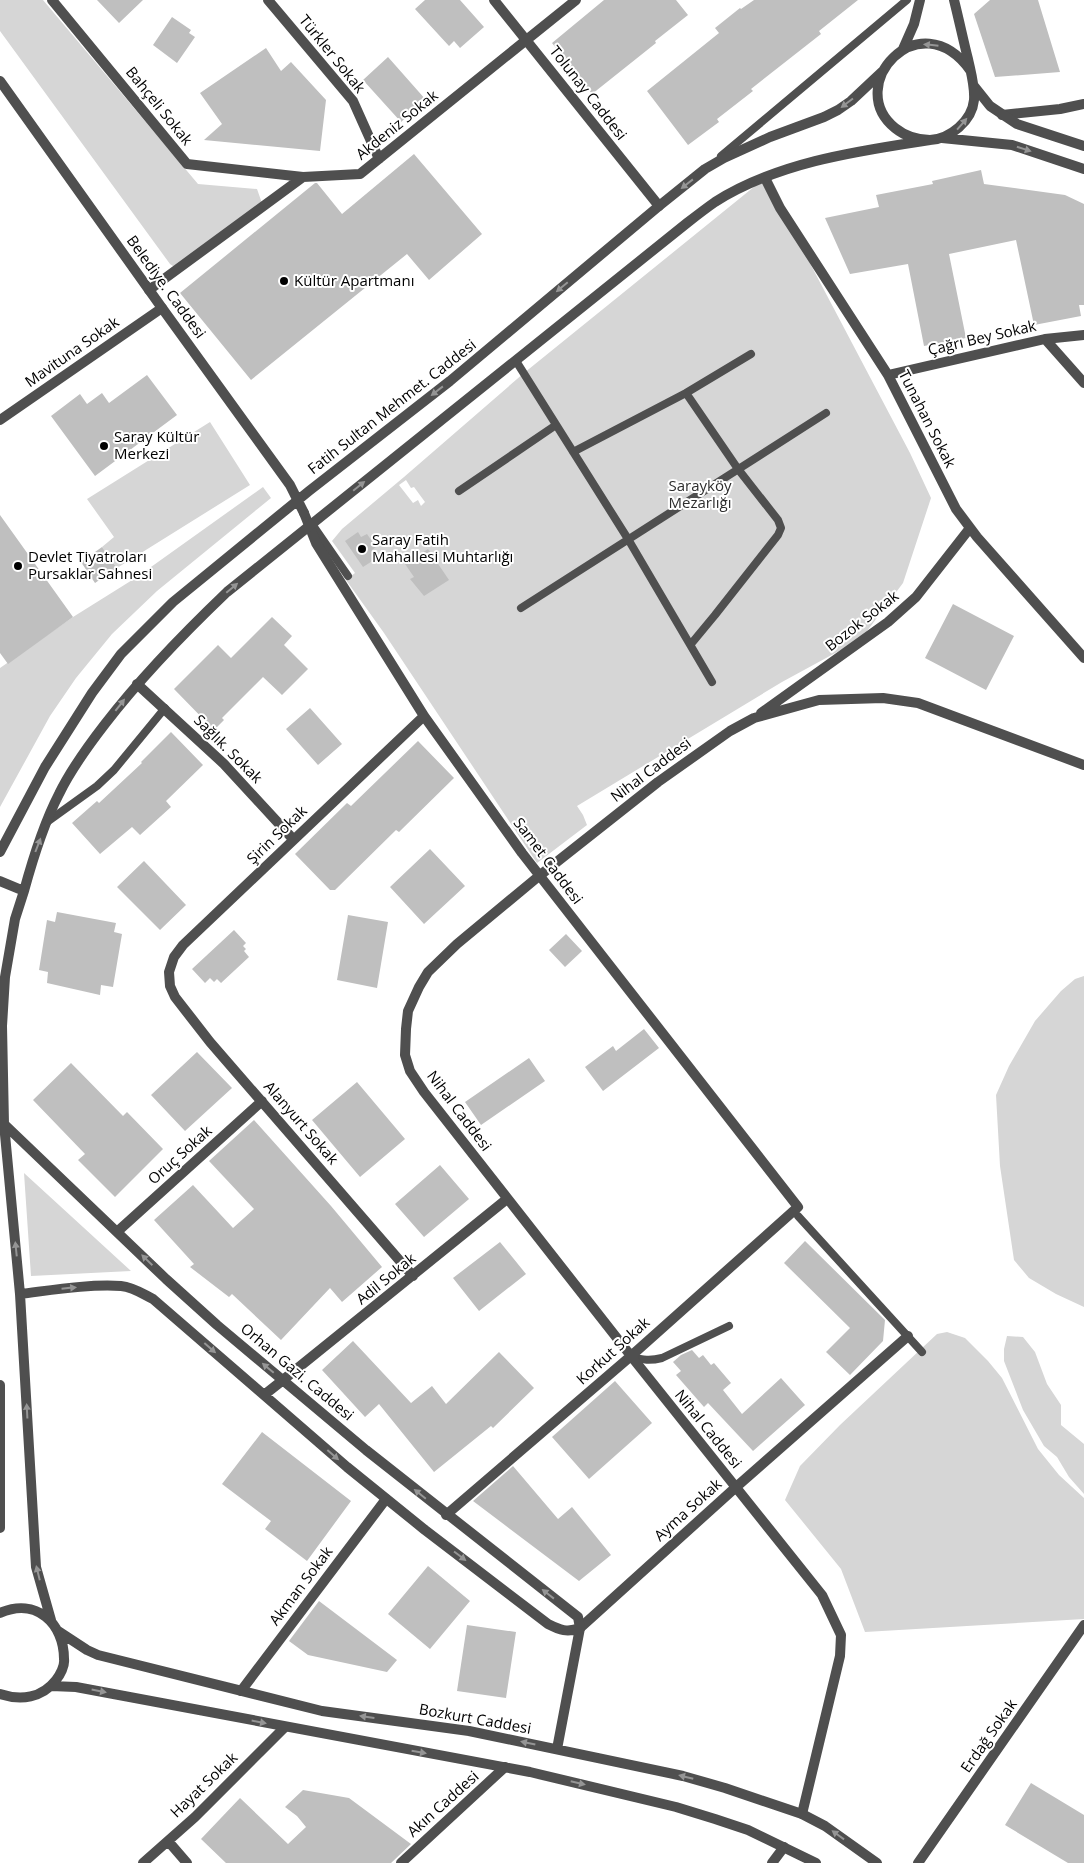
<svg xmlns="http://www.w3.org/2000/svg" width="1084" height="1863" viewBox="0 0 1084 1863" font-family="'Open Sans',sans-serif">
  <rect width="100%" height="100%" fill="#fff"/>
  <path fill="#d6d6d6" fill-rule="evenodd" d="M 0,0 L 43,0 L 198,184 L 257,189 L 263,206 L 179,270 L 170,264 L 0,31 Z
    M 765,178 L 910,453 L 931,498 L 903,583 L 861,639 L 782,682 L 577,806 L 583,815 L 587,825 L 537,863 L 384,633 L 346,580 L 355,573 L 332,541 L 342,529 L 404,477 L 524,373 ZM 406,480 L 411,488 L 414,487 L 425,502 L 421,506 L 418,500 L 413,503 L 399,485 Z
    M 210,422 L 250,485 L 117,568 L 102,547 L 114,537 L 87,499 Z
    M 263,487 L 271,498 L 157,591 L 112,634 L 76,678 L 50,716 L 0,807 L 0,668 L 73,617 L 137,577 Z
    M 1084,976 L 1084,1307 L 1056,1294 L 1029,1278 L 1014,1260 L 1000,1166 L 996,1095 L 1009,1066 L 1035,1021 L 1061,991 L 1075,979 Z
    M 24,1173 L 131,1271 L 31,1276 Z
    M 947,1332 L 965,1338 L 988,1361 L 1002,1378 L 1038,1449 L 1059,1475 L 1084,1498 L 1084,1619 L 865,1632 L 841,1569 L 785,1500 L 800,1466 L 840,1425 L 937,1334 Z
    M 1007,1336 L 1023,1337 L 1035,1352 L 1047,1384 L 1061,1405 L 1061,1425 L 1084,1444 L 1084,1494 L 1069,1477 L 1057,1457 L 1044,1446 L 1023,1410 L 1004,1361 L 1004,1349 Z"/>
  <path fill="#bfbfbf" d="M 97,0 L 143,0 L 119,23 Z
    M 425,0 L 460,0 L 484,27 L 460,48 L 454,41 L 449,46 L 415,9 Z
    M 604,0 L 676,0 L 688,15 L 655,41 L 656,43 L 592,94 L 552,43 Z
    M 754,0 L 858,0 L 819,31 L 821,34 L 751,89 L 753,91 L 717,119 L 719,122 L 688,145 L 647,91 L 719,33 L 715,28 L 740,8 L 741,9 Z
    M 990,0 L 1038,0 L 1060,72 L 995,77 L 974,14 Z
    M 172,17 L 191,30 L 189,33 L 195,37 L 177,63 L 153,45 Z
    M 266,48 L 281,71 L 291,62 L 326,100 L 320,151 L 204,140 L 222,124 L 200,93 Z
    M 388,57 L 426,100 L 401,122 L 363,80 Z
    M 414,154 L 482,234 L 429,280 L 407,254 L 251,380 L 180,293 L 315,183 L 317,183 L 342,214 Z
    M 981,170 L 984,184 L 1065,195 L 1084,204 L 1084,305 L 1079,305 L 1081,316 L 1034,325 L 1016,240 L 949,254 L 966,338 L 924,346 L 908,264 L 850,274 L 825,218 L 879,207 L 876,195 L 933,184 L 932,181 Z
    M 147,375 L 177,415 L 95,476 L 51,416 L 80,394 L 87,404 L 102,393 L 109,403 Z
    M 0,515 L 73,617 L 8,664 L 0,653 Z
    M 358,532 L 361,537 L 367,534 L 376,547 L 372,550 L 377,558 L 363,567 L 345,541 Z
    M 102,547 L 117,568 L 95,583 L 81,562 Z
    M 428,549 L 449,580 L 424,596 L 410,579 L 414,577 L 405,564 Z
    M 953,604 L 1014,636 L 986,690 L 925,658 Z
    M 272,617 L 292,636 L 284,645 L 308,669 L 282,695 L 263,677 L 222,718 L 224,720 L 214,730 L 174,689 L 218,645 L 231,658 Z
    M 310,708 L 342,744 L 318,765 L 286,729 Z
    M 171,732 L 203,765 L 166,801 L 171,807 L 140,835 L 132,827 L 100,854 L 72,823 L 97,801 L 99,803 L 142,763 L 141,762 Z
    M 418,741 L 454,778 L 399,832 L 396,830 L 335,890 L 330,890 L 295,854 L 347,803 L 351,806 Z
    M 430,849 L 465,886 L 424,924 L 390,887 Z
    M 144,861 L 186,905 L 160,930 L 117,887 Z
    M 57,912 L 116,923 L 114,932 L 122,934 L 113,987 L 101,985 L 100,995 L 47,983 L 48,972 L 39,970 L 47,920 L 55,922 Z
    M 348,915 L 388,922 L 377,988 L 337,980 Z
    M 234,930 L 246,943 L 243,946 L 246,949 L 244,951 L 249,957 L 221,983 L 217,979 L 214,982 L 210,978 L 205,983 L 192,969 Z
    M 566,934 L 582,951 L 565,967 L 549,950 Z
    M 644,1029 L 659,1048 L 603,1091 L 585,1067 L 613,1046 L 616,1051 Z
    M 197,1052 L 232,1088 L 185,1131 L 151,1095 Z
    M 529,1058 L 545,1081 L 481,1125 L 465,1102 Z
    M 71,1063 L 123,1116 L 127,1112 L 163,1149 L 115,1197 L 78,1160 L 85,1154 L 33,1100 Z
    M 357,1082 L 405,1139 L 360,1177 L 312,1120 Z
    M 254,1120 L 331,1206 L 382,1267 L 342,1302 L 330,1288 L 281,1340 L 232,1294 L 229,1297 L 190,1267 L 194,1264 L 154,1220 L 193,1185 L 233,1228 L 254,1209 L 209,1161 Z
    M 440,1165 L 469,1199 L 424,1237 L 395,1204 Z
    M 805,1241 L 885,1320 L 883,1341 L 850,1375 L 826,1352 L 850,1328 L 784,1263 Z
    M 500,1242 L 526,1274 L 479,1311 L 453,1278 Z
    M 353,1341 L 411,1403 L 432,1386 L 446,1404 L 499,1352 L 534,1388 L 493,1428 L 491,1426 L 434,1472 L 379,1404 L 365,1417 L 322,1370 Z
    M 692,1350 L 699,1358 L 703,1355 L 711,1365 L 714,1363 L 731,1383 L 723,1390 L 742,1414 L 781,1378 L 805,1405 L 753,1451 L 708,1403 L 704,1407 L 676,1375 L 681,1371 L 673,1362 L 681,1355 Z
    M 615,1381 L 652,1423 L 589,1479 L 552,1437 Z
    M 262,1432 L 351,1501 L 307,1561 L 265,1529 L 271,1521 L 222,1484 Z
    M 513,1466 L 558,1519 L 572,1507 L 611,1555 L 579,1581 L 473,1501 Z
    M 428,1566 L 470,1601 L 430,1649 L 388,1614 Z
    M 319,1601 L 397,1660 L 387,1672 L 308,1655 L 289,1641 Z
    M 467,1625 L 516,1632 L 506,1698 L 457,1691 Z
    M 1031,1783 L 1084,1815 L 1084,1863 L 1068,1863 L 1005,1825 Z
    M 303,1790 L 349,1798 L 411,1844 L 391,1863 L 226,1863 L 201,1839 L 240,1798 L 288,1844 L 306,1827 L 297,1816 L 285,1807 Z"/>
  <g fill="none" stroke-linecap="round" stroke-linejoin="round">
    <path stroke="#4f4f4f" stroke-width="8" d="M 721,156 L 907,0
      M 516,361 L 628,539 L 712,682
      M 686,393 L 738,469 L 778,520 L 781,528 L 778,535 L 715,615 L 691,644
      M 573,452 L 686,393 L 751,354
      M 459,491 L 556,425
      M 312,524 L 348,576
      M 521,608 L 826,413
      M 47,822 L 97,786 L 114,770 L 165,708
      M 798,1216 L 922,1352
      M 632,1357 C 643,1360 650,1361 662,1358 L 729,1326"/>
    <path stroke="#4f4f4f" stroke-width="10" d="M 52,0 L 187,164 L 303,177
      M 268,0 L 353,101 L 379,159
      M 494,0 L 659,206
      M 1002,115 L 1060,109 L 1084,104
      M 765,178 L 780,208 L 888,375 L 956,509 L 977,537 L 1084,658
      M 149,290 L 303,177 L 360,174 L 576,0
      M 1045,339 L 1084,383
      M 888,375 L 1045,339 L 1084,335
      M 0,420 L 162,308
      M 304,513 L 316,543 L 424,716 L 522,853 L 798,1207 L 631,1356 L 446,1515
      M 137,684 L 224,764 L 293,839
      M 761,713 L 888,622 L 916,597 L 970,528
      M 118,1231 L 262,1101
      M 413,1276 L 210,1042 L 175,997 L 170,986 L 169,972 L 174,957 L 183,945 L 424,716
      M 283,1380 L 507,1199
      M 580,1628 L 735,1488 L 908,1336
      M 241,1691 L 386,1499
      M 802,1814 L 840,1656 L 841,1635 L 822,1595 L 631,1356 L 424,1092 L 410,1071 L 405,1055 L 406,1029 L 408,1011 L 419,987 L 428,972 L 457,944 L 539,876 L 658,782 L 730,731 L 754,718 L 819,700 L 883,698 L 918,703 L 1084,765
      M 168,1841 L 187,1863
      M 143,1863 L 195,1817 L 285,1727
      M 401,1863 L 505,1767
      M 772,1863 L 784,1847
      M 918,1863 L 1084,1625"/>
    <path stroke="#4f4f4f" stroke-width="10" d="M 954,0 C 959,20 963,39 968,59 C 971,73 975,86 974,100 C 972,121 950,139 930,140 C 916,140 905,136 895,128 C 843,86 919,0 970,70
      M 903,49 L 914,24 L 920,0
      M 0,81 L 162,308 L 290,485 L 304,513
      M 974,86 L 990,106 L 1017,124 L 1084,146
      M 942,138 L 1012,145 L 1084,169
      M 0,852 L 45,767 L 92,693 L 121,654 L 173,602 L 309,491 L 450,381 L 659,206 L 705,169 L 724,158 L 770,137 L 824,117 L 838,110 L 851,101 L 883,71
      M 0,881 L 24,891 L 15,919 L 5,977 L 2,1026 L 4,1124 L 20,1294 L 36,1567 L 51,1620
      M 24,891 C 33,858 43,825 59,794 C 71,769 88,746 105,724 C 142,676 183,634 227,592 L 687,223 C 696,216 705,209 715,202 C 778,162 858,151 930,140
      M 4,1124 L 166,1279 L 217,1325 L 366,1450 L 578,1617 L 580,1628 L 557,1749
      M 20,1294 C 53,1290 88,1284 121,1286 C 133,1287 143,1294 153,1299 L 347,1467 L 425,1530 L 548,1624 C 560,1630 567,1633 580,1628
      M 0,1385 L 0,1528
      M 264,1395 L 283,1380
      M 0,1613 C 36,1597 64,1623 64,1659 C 65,1666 60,1675 56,1680 C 42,1698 21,1701 0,1694
      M 58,1631 L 87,1650 L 98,1655 L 322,1711 L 469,1731 L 683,1776 L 725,1788 L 802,1814 L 825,1826 L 877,1863
      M 51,1686 L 76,1687 L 530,1772 L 676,1807 L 715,1819 L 748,1830 L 816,1863"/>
  </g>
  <defs><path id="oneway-solid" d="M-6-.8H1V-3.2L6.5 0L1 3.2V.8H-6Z" transform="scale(1.25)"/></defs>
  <g fill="#959595">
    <use href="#oneway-solid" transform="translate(931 45) rotate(-174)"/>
    <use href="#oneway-solid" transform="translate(847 103) rotate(143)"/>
    <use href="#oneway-solid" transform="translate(962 124) rotate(-49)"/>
    <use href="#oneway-solid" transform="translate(1024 149) rotate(18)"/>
    <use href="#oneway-solid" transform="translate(687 184) rotate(142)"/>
    <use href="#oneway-solid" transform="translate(562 287) rotate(140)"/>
    <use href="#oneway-solid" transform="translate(437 391) rotate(142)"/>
    <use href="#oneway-solid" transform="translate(359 486) rotate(-39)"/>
    <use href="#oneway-solid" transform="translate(232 588) rotate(-40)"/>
    <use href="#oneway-solid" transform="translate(120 705) rotate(-52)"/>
    <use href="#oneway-solid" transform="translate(38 845) rotate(-69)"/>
    <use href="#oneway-solid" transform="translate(16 1249) rotate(-96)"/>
    <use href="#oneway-solid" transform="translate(147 1260) rotate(-136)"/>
    <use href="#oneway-solid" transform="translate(69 1288) rotate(-6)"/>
    <use href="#oneway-solid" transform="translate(210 1348) rotate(41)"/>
    <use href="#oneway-solid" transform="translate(268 1368) rotate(-140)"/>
    <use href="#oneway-solid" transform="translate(27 1411) rotate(-93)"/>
    <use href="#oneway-solid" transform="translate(333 1455) rotate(41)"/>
    <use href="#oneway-solid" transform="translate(420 1494) rotate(-141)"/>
    <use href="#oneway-solid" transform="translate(460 1556) rotate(37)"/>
    <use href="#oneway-solid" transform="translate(38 1573) rotate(-104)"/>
    <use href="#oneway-solid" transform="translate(548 1594) rotate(-142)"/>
    <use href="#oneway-solid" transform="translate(99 1691) rotate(11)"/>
    <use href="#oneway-solid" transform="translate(367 1717) rotate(-172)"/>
    <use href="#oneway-solid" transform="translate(259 1722) rotate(11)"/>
    <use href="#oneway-solid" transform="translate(528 1743) rotate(-168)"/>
    <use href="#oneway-solid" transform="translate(419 1752) rotate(10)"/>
    <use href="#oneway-solid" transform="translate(686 1777) rotate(-166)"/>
    <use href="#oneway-solid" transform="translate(578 1783) rotate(13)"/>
    <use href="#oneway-solid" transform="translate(838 1835) rotate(-144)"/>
  </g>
  <g fill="#000" stroke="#fff" stroke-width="2">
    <circle cx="284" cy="281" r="5"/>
    <circle cx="104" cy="446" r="5"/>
    <circle cx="362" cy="549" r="5"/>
    <circle cx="18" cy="566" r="5"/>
  </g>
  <g text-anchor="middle" stroke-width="4" stroke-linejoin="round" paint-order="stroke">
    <g font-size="15" fill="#000" stroke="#fff">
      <text transform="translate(332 54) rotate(51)" y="5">Türkler Sokak</text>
      <text transform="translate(588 93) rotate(52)" y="5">Tolunay Caddesi</text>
      <text transform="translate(159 106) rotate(51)" y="5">Bahçeli Sokak</text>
      <text transform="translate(397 125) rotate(-39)" y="5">Akdeniz Sokak</text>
      <text transform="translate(166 287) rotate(54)" y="5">Belediye. Caddesi</text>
      <text transform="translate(982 338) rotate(-13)" y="5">Çağrı Bey Sokak</text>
      <text transform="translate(72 352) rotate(-35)" y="5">Mavituna Sokak</text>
      <text transform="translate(392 407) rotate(-38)" y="5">Fatih Sultan Mehmet. Caddesi</text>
      <text transform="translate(927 419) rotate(63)" y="5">Tunahan Sokak</text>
      <text transform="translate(862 621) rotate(-38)" y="5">Bozok Sokak</text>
      <text transform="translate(228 749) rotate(45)" y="5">Sağlık. Sokak</text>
      <text transform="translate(651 770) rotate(-37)" y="5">Nihal Caddesi</text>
      <text transform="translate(277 835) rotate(-44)" y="5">Şirin Sokak</text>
      <text transform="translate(548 861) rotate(53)" y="5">Samet Caddesi</text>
      <text transform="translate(459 1111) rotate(53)" y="5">Nihal Caddesi</text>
      <text transform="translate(301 1123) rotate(49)" y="5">Alanyurt Sokak</text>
      <text transform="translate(180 1155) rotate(-42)" y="5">Oruç Sokak</text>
      <text transform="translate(386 1279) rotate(-39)" y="5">Adil Sokak</text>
      <text transform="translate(613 1351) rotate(-42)" y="5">Korkut Sokak</text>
      <text transform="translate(297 1372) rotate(40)" y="5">Orhan Gazi. Caddesi</text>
      <text transform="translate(708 1429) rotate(51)" y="5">Nihal Caddesi</text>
      <text transform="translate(688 1510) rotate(-42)" y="5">Ayma Sokak</text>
      <text transform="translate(301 1586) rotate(-53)" y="5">Akman Sokak</text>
      <text transform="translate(475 1719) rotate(10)" y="5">Bozkurt Caddesi</text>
      <text transform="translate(989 1736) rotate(-55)" y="5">Erdağ Sokak</text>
      <text transform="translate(204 1785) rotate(-44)" y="5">Hayat Sokak</text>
      <text transform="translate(443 1804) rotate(-42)" y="5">Akın Caddesi</text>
    </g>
    <g font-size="15" fill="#000" stroke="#fff" text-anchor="start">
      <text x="294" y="286">Kültür Apartmanı</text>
      <text x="114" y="442">Saray Kültür<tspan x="114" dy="17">Merkezi</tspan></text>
      <text x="372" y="545">Saray Fatih<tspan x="372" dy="17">Mahallesi Muhtarlığı</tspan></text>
      <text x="28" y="562">Devlet Tiyatroları<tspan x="28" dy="17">Pursaklar Sahnesi</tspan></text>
    </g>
    <g font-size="15" fill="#2d2d2d" stroke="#fff">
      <text x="700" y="491">Sarayköy<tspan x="700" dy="17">Mezarlığı</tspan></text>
    </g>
  </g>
</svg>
